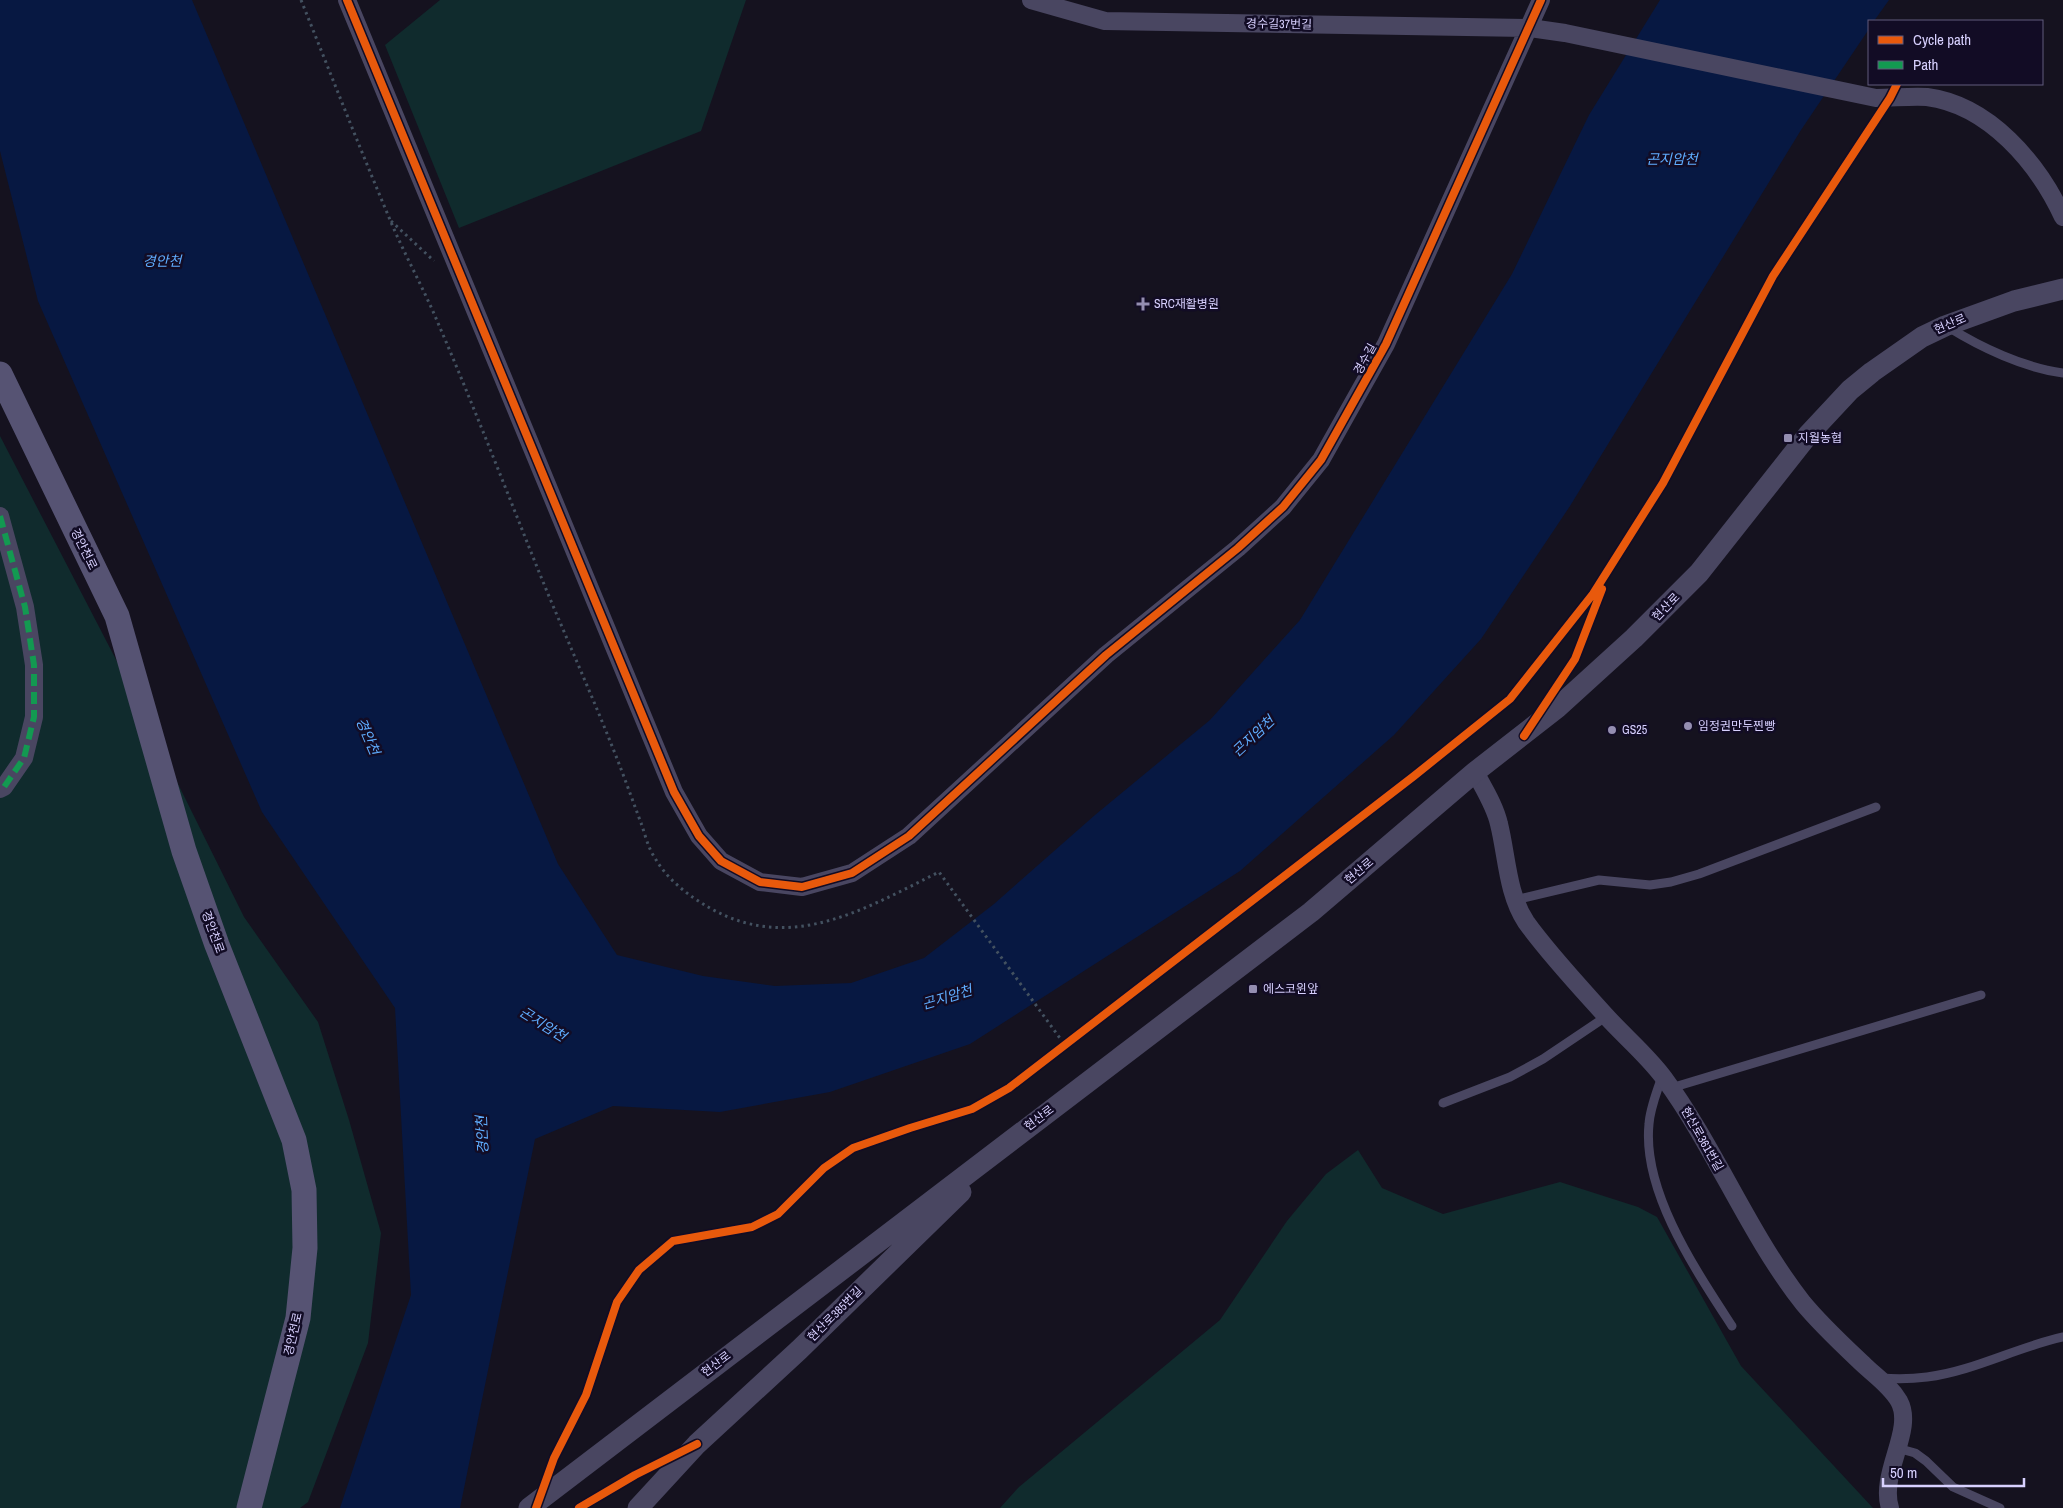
<svg xmlns="http://www.w3.org/2000/svg" width="2063" height="1508" viewBox="0 0 2063 1508" font-family="'Archivo Narrow','Noto Sans KR',sans-serif">
  <rect width="100%" height="100%" fill="#15121f"/>
  <path fill="#102b2d" d="M 440,0 L 746,0 L 701,131 L 459,228 L 385,45 Z
    M 0,436 L 124,675 L 244,917 L 318,1022 L 349,1120 L 381,1233 L 368,1343 L 308,1502 L 300,1508 L 0,1508 Z
    M 1358,1150 L 1382,1188 L 1443,1214 L 1560,1182 L 1638,1207 L 1657,1217 L 1741,1366 L 1873,1508 L 1000,1508 L 1019,1487 L 1220,1320 L 1287,1221 L 1326,1174 Z"/>
  <path fill="#071842" d="M 0,0 L 192,0 L 558,864 L 617,955 L 703,976 L 775,986 L 851,983 L 924,958 L 994,904 L 1095,815 L 1210,720 L 1300,620 L 1512,274 L 1589,115 L 1660,0 L 1889,0 L 1874,21 L 1869,21 L 1869,29 L 1801,130 L 1570,506 L 1481,639 L 1394,735 L 1240,871 L 970,1044 L 830,1092 L 720,1112 L 613,1106 L 535,1139 L 460,1508 L 340,1508 L 411,1295 L 395,1008 L 262,812 L 38,301 L 0,151 Z"/>
  <g fill="none" stroke-linecap="round" stroke-linejoin="round">
    <path stroke="#435160" stroke-width="3" stroke-dasharray="2.5 4" stroke-linecap="butt" d="M 301,0 C 330,72 358,144 388,215 C 403,252 423,287 438,323 C 472,402 503,482 535,562 C 559,622 586,681 610,741 C 621,768 631,796 641,823 C 645,834 648,848 655,858 C 664,874 679,888 694,898 C 781,959 857,913 939,872 L 1065,1045
      M 391,221 L 434,261"/>
    <path stroke="#494661" stroke-width="9" d="M 1948,327 C 1980,347 2024,368 2063,373
      M 1515,900 L 1599,880 L 1650,885 L 1671,882 L 1699,874 L 1876,807
      M 1662,1076 C 1657,1092 1650,1108 1649,1124 C 1642,1192 1697,1272 1732,1326
      M 1671,1088 L 1981,995
      M 1443,1103 L 1510,1077 L 1543,1059 L 1607,1016
      M 1881,1378 C 1896,1379 1911,1379 1927,1377 C 1974,1371 2017,1347 2063,1337
      M 1897,1448 L 1915,1453 L 1926,1461 L 1953,1487 L 2000,1508"/>
    <path stroke="#494661" stroke-width="18" d="M 347,0 L 674,792 L 699,836 L 721,861 L 760,882 L 802,887 L 852,873 L 909,836 L 1106,655 L 1238,548 L 1283,507 L 1321,460 L 1386,344 L 1541,0
      M 1031,0 L 1105,21 L 1530,28 L 1565,33 L 1876,98 C 1893,98 1910,96 1927,97 C 1989,105 2038,163 2063,217
      M 0,516 L 25,607 L 34,665 L 34,717 L 24,758 L 4,787 L 0,789
      M 1475,772 C 1484,789 1495,806 1499,824 C 1507,856 1507,893 1526,922 C 1548,953 1580,987 1606,1016 C 1625,1037 1647,1055 1664,1078 C 1716,1149 1748,1233 1803,1303 C 1822,1326 1844,1346 1865,1366 C 1877,1377 1891,1387 1899,1401 C 1915,1430 1879,1473 1890,1508"/>
    <path stroke="#494661" stroke-width="21" d="M 529,1508 L 1311,912 L 1475,772 L 1557,708 L 1634,638 L 1699,573 L 1808,435 L 1850,390 L 1872,372 L 1922,337 L 1945,326 L 2014,301 L 2063,289
      M 638,1508 L 697,1444 L 799,1350 L 961,1192"/>
    <path stroke="#565373" stroke-width="25" d="M 0,374 L 117,616 L 184,851 L 217,945 L 294,1140 L 304,1190 L 305,1248 L 298,1318 L 249,1508"/>
    <path stroke="#139951" stroke-width="6" stroke-dasharray="12 6" stroke-linecap="butt" d="M 0,516 L 25,607 L 34,665 L 34,717 L 24,758 L 4,787 L 0,789"/>
    <g stroke="#120c25" stroke-width="11">
      <path id="cycleway" d="M 347,0 L 674,792 L 699,836 L 721,861 L 760,882 L 802,887 L 852,873 L 909,836 L 1106,655 L 1238,548 L 1283,507 L 1321,460 L 1386,344 L 1541,0
        M 1524,736 L 1575,659 L 1602,589
        M 536,1508 L 554,1458 L 586,1395 L 617,1302 L 639,1270 L 673,1241 L 752,1227 L 778,1214 L 824,1168 L 853,1148 L 910,1128 L 972,1109 L 1009,1088 L 1414,776 L 1510,699 L 1593,594 L 1663,483 L 1773,276 L 1890,98 L 1897,84
        M 579,1508 L 635,1475 L 697,1444"/>
    </g>
    <use href="#cycleway" stroke="#e8590c" stroke-width="8"/>
  </g>
  <g fill="#948eb1" stroke="#120c25" stroke-width="2">
    <path d="M1140.5 296.5h5v5h5v5h-5v5h-5v-5h-5v-5h5z"/>
    <rect x="1783" y="433" width="10" height="10" rx="2.5"/>
    <circle cx="1688" cy="726" r="5"/>
    <circle cx="1612" cy="730" r="5"/>
    <rect x="1248" y="984" width="10" height="10" rx="2.5"/>
  </g>
  <g text-anchor="middle" stroke-width="5" stroke-linejoin="round" paint-order="stroke">
    <g font-size="12" fill="#d8d1ff" stroke="#120c25">
      <text transform="translate(1279 24) rotate(1)" y="4">경수길37번길</text>
      <text transform="translate(1950 324) rotate(-23)" y="4">현산로</text>
      <text transform="translate(1365 359) rotate(-61)" y="4">경수길</text>
      <text transform="translate(84 549) rotate(64)" y="4">경안천로</text>
      <text transform="translate(1666 607) rotate(-46)" y="4">현산로</text>
      <text transform="translate(1359 871) rotate(-40)" y="4">현산로</text>
      <text transform="translate(213 932) rotate(70)" y="4">경안천로</text>
      <text transform="translate(1039 1118) rotate(-37)" y="4">현산로</text>
      <text transform="translate(1702 1139) rotate(60)" y="4">현산로361번길</text>
      <text transform="translate(835 1314) rotate(-45)" y="4">현산로385번길</text>
      <text transform="translate(293 1334) rotate(-77)" y="4">경안천로</text>
      <text transform="translate(716 1364) rotate(-37)" y="4">현산로</text>
    </g>
    <g font-size="12" fill="#d8d1ff" stroke="#120c25" text-anchor="start">
      <text x="1154" y="308">SRC재활병원</text>
      <text x="1798" y="442">지월농협</text>
      <text x="1698" y="730">임정권만두찐빵</text>
      <text x="1622" y="734">GS25</text>
      <text x="1263" y="993">에스코윈앞</text>
    </g>
    <g font-size="14" font-style="italic" fill="#5fadff" stroke="#120c25">
      <text x="1672" y="164">곤지암천</text>
      <text x="162" y="266">경안천</text>
      <text transform="translate(368 736) rotate(67)" y="5">경안천</text>
      <text transform="translate(1253 736) rotate(-43)" y="5">곤지암천</text>
      <text transform="translate(947 997) rotate(-17)" y="5">곤지암천</text>
      <text transform="translate(543 1024) rotate(32)" y="5">곤지암천</text>
      <text transform="translate(482 1135) rotate(-93)" y="5">경안천</text>
    </g>
  </g>
  <rect x="1868" y="20" width="175" height="65" fill="#120c25" stroke="#615b7c"/>
  <rect x="1878" y="36" width="25" height="8" fill="#e8590c" stroke="#615b7c"/>
  <text x="1913" y="45" font-size="15" fill="#d8d1ff">Cycle path</text>
  <rect x="1878" y="61" width="25" height="8" fill="#139951" stroke="#615b7c"/>
  <text x="1913" y="70" font-size="15" fill="#d8d1ff">Path</text>
  <path d="M1883 1478v8h141v-8" fill="none" stroke="#d8d1ff" stroke-width="2.5"/>
  <text x="1890" y="1478" font-size="15" fill="#d8d1ff" stroke="#120c25" stroke-width="4" paint-order="stroke">50 m</text>
</svg>
